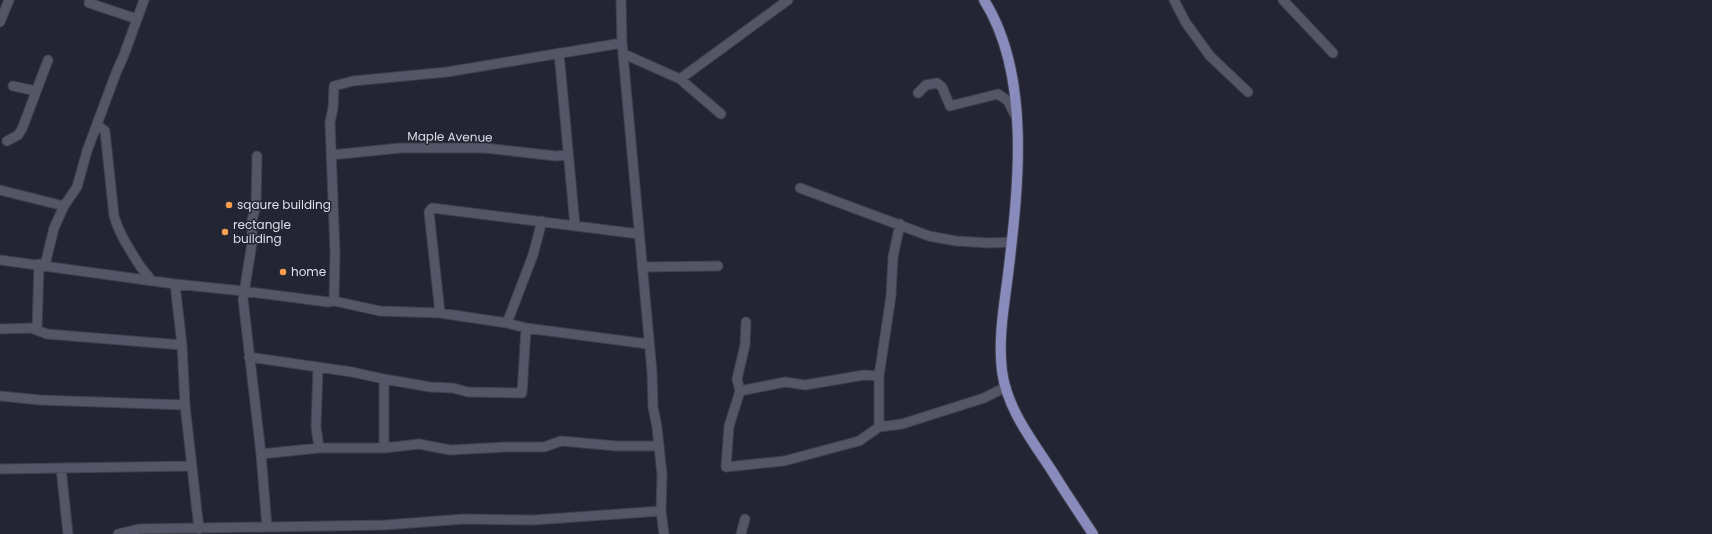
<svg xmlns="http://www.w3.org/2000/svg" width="1712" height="534" viewBox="0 0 1712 534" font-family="Poppins,sans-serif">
  <rect width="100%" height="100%" fill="#242534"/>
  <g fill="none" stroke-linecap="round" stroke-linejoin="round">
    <g stroke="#3f404c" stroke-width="11">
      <path id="minor" d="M 621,0 L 622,43 L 652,372 L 653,407 L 657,427 L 662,475 L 661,511 L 664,534
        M 1174,0 L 1186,23 L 1210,56 L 1248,92
        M 1283,0 L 1333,53
        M 89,3 L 137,19
        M 0,22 L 9,0
        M 559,53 L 575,226
        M 624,54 L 680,79 L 721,114
        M 680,79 L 788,0
        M 13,86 L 36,91
        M 918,93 L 926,85 L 937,83 L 942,87 L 950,106 L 998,94 L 1008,101 L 1016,117
        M 97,125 L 105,131 L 114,216 C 120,236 128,246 138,263 C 142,270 148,274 151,281
        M 7,141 L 18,135 L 22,129 L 48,60
        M 331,155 L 400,148 L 485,148 L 556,156 L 568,155
        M 257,156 L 256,206 L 252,220 L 252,243 L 243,299 L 261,454 L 267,527
        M 800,188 L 929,236 L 956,241 L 990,243 L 1012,242
        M 0,190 L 64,206
        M 0,260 L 175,284 L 243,291 L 328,302 L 334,301 L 380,311 L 440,313 L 507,323 L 526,328 L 648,344
        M 45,265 L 54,228 L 64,206 L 77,187 L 87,151 L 116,73 L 124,55 L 144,0
        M 642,267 L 718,266
        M 175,284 L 182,345 L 185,405 L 199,529
        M 334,301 L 335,252 L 330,122 L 333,108 L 334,86 L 353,81 L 447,72 L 622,43
        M 440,313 L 429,212 L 432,208 L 639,234
        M 746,322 L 745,345 L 737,379 L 740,391 L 729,426 L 726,467 L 784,461 L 859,441 L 879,427 L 902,424 L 984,398 L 1006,387
        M 507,323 L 533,255 L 542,221
        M 0,329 L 31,328 L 47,334 L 182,345
        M 37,330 L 39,264
        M 249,357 L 352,372 L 384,379 L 430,387 L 453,388 L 468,392 L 522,393 L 526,328
        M 318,368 L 316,427 L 319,448
        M 740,391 L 785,382 L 805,385 L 864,375 L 879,376
        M 0,396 L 40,400 L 185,405
        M 879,427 L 879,376 L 891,296 L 893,257 L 900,224
        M 384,448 L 384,379
        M 261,454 L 319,448 L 384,448 L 419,444 L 450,450 L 506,447 L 544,447 L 561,441 L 617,446 L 658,446
        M 61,468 L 68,534
        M 0,469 L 192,466
        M 118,534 L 139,529 L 385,525 L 464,519 L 534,520 L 661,511
        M 741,534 L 745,519"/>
    </g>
    <g stroke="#3f404c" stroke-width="12">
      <path id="major" d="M 984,0 C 1032,76 1018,190 1008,275 C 1004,306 998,339 1002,371 C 1007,409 1032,440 1052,471 C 1065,492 1079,513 1093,534"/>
    </g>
    <use href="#minor" stroke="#545667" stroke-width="9"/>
    <use href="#major" stroke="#888bbc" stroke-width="10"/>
  </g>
  <g fill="#fa9f4e" stroke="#242534" stroke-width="1.5">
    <circle cx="229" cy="205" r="4"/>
    <circle cx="225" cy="232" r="4"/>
    <circle cx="283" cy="272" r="4"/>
  </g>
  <g text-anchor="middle" stroke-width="3" stroke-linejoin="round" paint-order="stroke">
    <g font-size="12" fill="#dedfe9" stroke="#242534">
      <text transform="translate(450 137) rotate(1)" y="4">Maple Avenue</text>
    </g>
    <g font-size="12" fill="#dedfe9" stroke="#242534" text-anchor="start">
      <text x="237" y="209">sqaure building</text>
      <text x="233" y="229">rectangle<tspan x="233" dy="14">building</tspan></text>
      <text x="291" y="276">home</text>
    </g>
  </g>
</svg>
